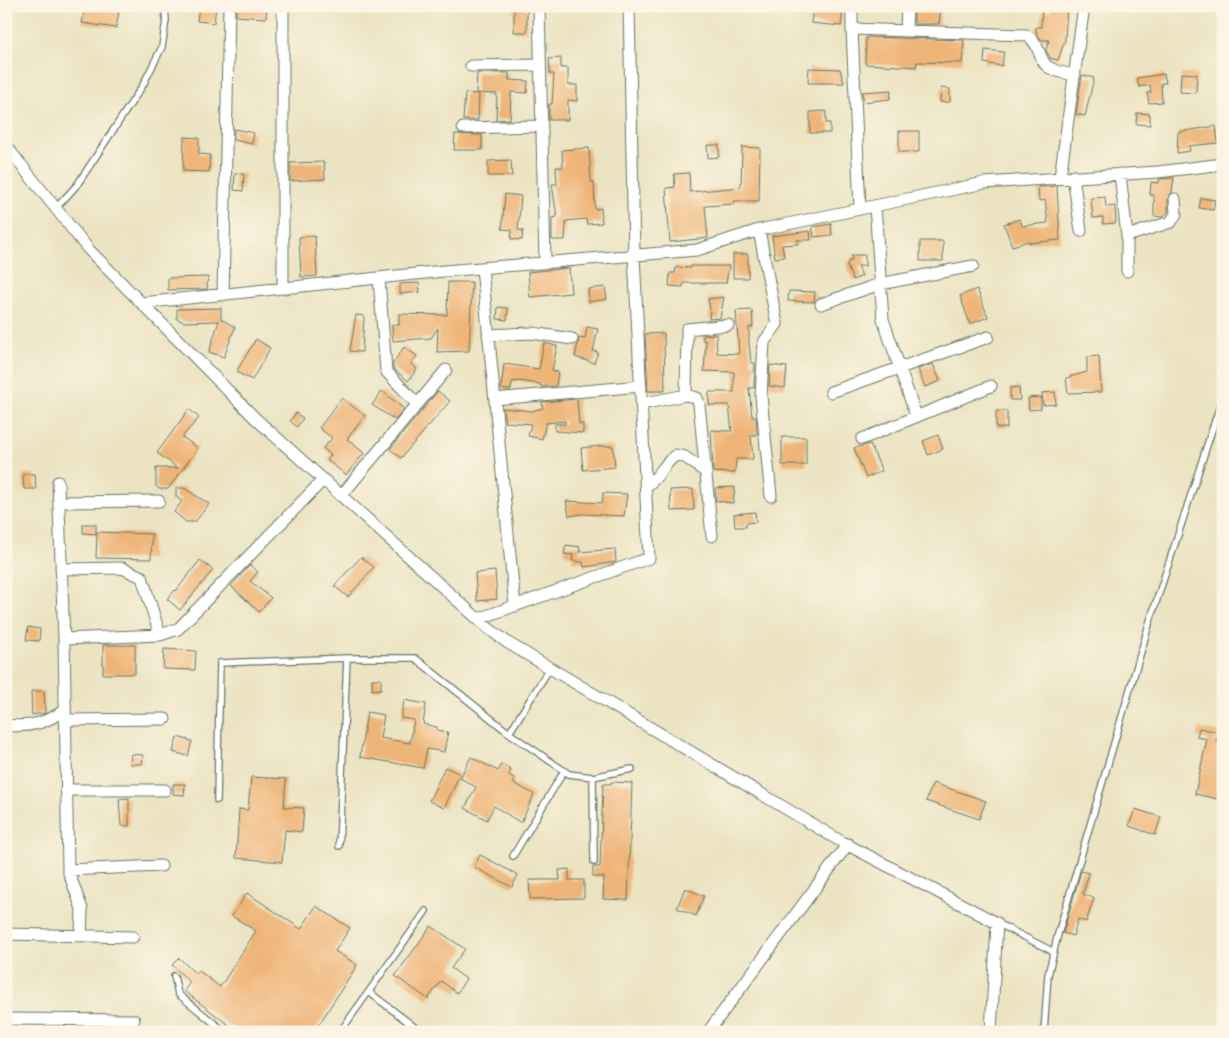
<svg xmlns="http://www.w3.org/2000/svg" width="1229" height="1038" viewBox="0 0 1229 1038" font-family="'IM FELL Great Primer',serif">
  <rect width="100%" height="100%" fill="#fcf5e5"/>
  <filter id="ink" filterUnits="userSpaceOnUse"><feTurbulence type="fractalNoise" baseFrequency=".02" numOctaves="2"/><feDisplacementMap in="SourceGraphic" scale="10" xChannelSelector="R" yChannelSelector="G"/><feConvolveMatrix kernelMatrix="1 2 1 2 8 2 1 2 1" color-interpolation-filters="sRGB"/></filter>
  <filter id="wash" filterUnits="userSpaceOnUse"><feTurbulence type="fractalNoise" baseFrequency=".0096" numOctaves="4" result="noise"/><feDisplacementMap in="SourceGraphic" scale="20" xChannelSelector="R" yChannelSelector="G"/><feGaussianBlur stdDeviation="1.12" result="paint"/><feColorMatrix in="noise" values="0 0 0 0 0 0 0 0 0 0 0 0 0 0 0 0 0 1.4 0 .05"/><feComposite in="paint" operator="in"/></filter>
  <g filter="url(#wash)">
    <rect width="100%" height="100%" fill="#ebe3c1"/>
    <g id="blocks">
      <path fill="#efb578" d="M 85,6 L 120,6 L 116,28 L 82,23 Z
        M 199,6 L 216,6 L 214,23 L 197,21 Z
        M 236,6 L 267,6 L 266,18 L 236,16 Z
        M 914,6 L 941,6 L 939,24 L 914,24 Z
        M 1052,6 L 1067,6 L 1065,40 L 1058,60 L 1050,58 L 1046,50 L 1049,40 L 1042,40 L 1036,33 L 1036,27 L 1041,27 L 1042,10 L 1051,11 Z
        M 514,7 L 527,7 L 527,32 L 514,32 Z
        M 813,8 L 843,11 L 841,26 L 811,23 Z
        M 866,37 L 964,40 L 962,63 L 917,62 L 916,67 L 865,64 Z
        M 985,50 L 1004,52 L 1002,66 L 984,63 Z
        M 561,58 L 561,68 L 568,68 L 568,85 L 577,85 L 577,101 L 568,100 L 568,120 L 549,120 L 549,104 L 552,104 L 554,74 L 550,74 L 549,59 Z
        M 809,68 L 840,69 L 844,83 L 808,83 Z
        M 477,73 L 509,73 L 509,80 L 528,81 L 527,93 L 511,92 L 510,119 L 496,120 L 497,94 L 476,93 Z
        M 1181,73 L 1197,74 L 1196,93 L 1180,92 Z
        M 1164,74 L 1166,83 L 1161,83 L 1162,102 L 1149,103 L 1147,93 L 1151,92 L 1150,85 L 1139,87 L 1137,78 Z
        M 1082,75 L 1094,78 L 1085,116 L 1076,114 Z
        M 941,88 L 950,89 L 950,102 L 940,102 Z
        M 891,90 L 890,99 L 864,102 L 862,92 Z
        M 465,93 L 479,94 L 478,120 L 463,120 Z
        M 826,111 L 826,123 L 830,123 L 830,133 L 810,133 L 810,112 Z
        M 1137,113 L 1150,114 L 1150,125 L 1136,124 Z
        M 1216,126 L 1218,143 L 1189,146 L 1190,151 L 1177,153 L 1178,132 Z
        M 234,129 L 254,133 L 252,144 L 234,140 Z
        M 899,131 L 919,131 L 919,152 L 899,152 Z
        M 455,134 L 482,135 L 482,150 L 454,150 Z
        M 184,137 L 199,138 L 199,154 L 210,155 L 209,172 L 183,171 Z
        M 707,145 L 719,145 L 719,157 L 708,158 Z
        M 742,147 L 760,148 L 759,201 L 734,201 L 734,204 L 705,206 L 708,238 L 670,242 L 666,188 L 675,187 L 674,174 L 689,173 L 690,192 L 741,187 Z
        M 589,148 L 591,182 L 594,182 L 595,209 L 601,208 L 602,223 L 587,224 L 586,219 L 566,221 L 565,240 L 552,240 L 552,218 L 557,217 L 552,184 L 557,184 L 556,167 L 563,167 L 562,150 Z
        M 511,160 L 512,176 L 488,176 L 488,161 Z
        M 324,162 L 325,179 L 290,181 L 290,163 Z
        M 235,173 L 244,174 L 243,191 L 234,190 Z
        M 1174,178 L 1172,192 L 1168,199 L 1168,212 L 1163,217 L 1154,216 L 1154,195 L 1150,195 L 1151,182 L 1159,183 L 1159,179 Z
        M 1057,186 L 1060,240 L 1029,243 L 1029,241 L 1012,246 L 1004,224 L 1020,219 L 1022,226 L 1048,223 L 1045,200 L 1039,201 L 1038,187 Z
        M 505,194 L 521,196 L 518,230 L 523,230 L 522,240 L 511,239 L 512,230 L 502,229 Z
        M 1105,197 L 1106,207 L 1115,206 L 1116,223 L 1103,224 L 1103,217 L 1093,218 L 1091,198 Z
        M 1201,198 L 1215,200 L 1213,210 L 1199,208 Z
        M 831,224 L 832,235 L 814,237 L 812,227 Z
        M 810,231 L 811,240 L 797,240 L 798,244 L 782,245 L 784,257 L 775,258 L 772,236 Z
        M 315,236 L 317,276 L 301,277 L 299,237 Z
        M 920,241 L 943,241 L 943,261 L 920,261 Z
        M 733,254 L 748,254 L 748,278 L 733,278 Z
        M 852,255 L 865,255 L 865,266 L 858,266 L 862,276 L 853,280 L 847,266 L 848,261 L 852,261 Z
        M 691,266 L 729,266 L 726,283 L 684,283 L 683,287 L 669,286 L 670,273 L 675,273 L 676,267 L 691,268 Z
        M 569,268 L 571,293 L 530,297 L 528,272 Z
        M 208,277 L 207,289 L 168,290 L 168,278 Z
        M 448,282 L 472,282 L 469,351 L 437,352 L 438,328 L 431,338 L 393,341 L 392,325 L 399,325 L 399,314 L 447,315 Z
        M 419,283 L 420,292 L 400,294 L 400,284 Z
        M 605,287 L 607,299 L 589,302 L 588,289 Z
        M 977,289 L 988,317 L 970,324 L 960,296 Z
        M 789,291 L 815,292 L 814,302 L 788,301 Z
        M 724,297 L 720,318 L 709,319 L 710,309 L 708,299 Z
        M 498,307 L 508,308 L 507,320 L 497,319 Z
        M 221,308 L 221,319 L 235,327 L 224,357 L 209,352 L 219,321 L 184,322 L 177,319 L 177,309 Z
        M 752,310 L 753,327 L 749,327 L 749,343 L 751,363 L 755,363 L 754,388 L 749,388 L 752,417 L 756,417 L 757,435 L 751,435 L 753,459 L 736,459 L 735,473 L 713,472 L 711,430 L 732,431 L 729,405 L 709,405 L 709,392 L 734,392 L 734,372 L 704,371 L 706,341 L 703,341 L 703,335 L 716,334 L 717,353 L 739,354 L 736,311 Z
        M 356,315 L 364,316 L 362,352 L 350,351 Z
        M 587,327 L 598,329 L 593,351 L 598,352 L 594,363 L 575,357 L 579,338 L 585,339 Z
        M 664,333 L 665,391 L 648,391 L 645,334 Z
        M 256,339 L 270,348 L 252,380 L 238,373 L 238,369 Z
        M 544,343 L 557,346 L 552,371 L 558,372 L 556,386 L 541,387 L 540,384 L 519,381 L 512,382 L 511,390 L 501,389 L 504,364 L 539,369 Z
        M 404,347 L 417,356 L 411,364 L 417,369 L 408,381 L 393,368 L 393,363 Z
        M 1099,356 L 1101,392 L 1068,393 L 1066,378 L 1087,372 L 1087,357 Z
        M 933,364 L 940,381 L 925,387 L 918,369 Z
        M 770,365 L 787,367 L 785,388 L 769,386 Z
        M 1019,387 L 1020,400 L 1010,400 L 1010,388 Z
        M 382,391 L 404,409 L 395,420 L 372,405 Z
        M 438,391 L 450,401 L 401,458 L 390,449 Z
        M 1055,392 L 1056,404 L 1043,405 L 1042,393 Z
        M 1041,397 L 1041,409 L 1029,410 L 1028,398 Z
        M 342,398 L 365,416 L 347,439 L 364,453 L 346,475 L 327,460 L 331,455 L 323,448 L 332,438 L 319,428 Z
        M 577,399 L 579,424 L 583,424 L 583,433 L 555,431 L 555,424 L 565,424 L 565,421 L 546,423 L 542,439 L 528,436 L 531,424 L 505,422 L 503,408 L 532,411 L 543,408 L 542,402 Z
        M 189,409 L 199,418 L 182,437 L 198,448 L 168,489 L 159,489 L 156,486 L 156,468 L 178,468 L 157,453 Z
        M 996,411 L 1007,411 L 1007,428 L 996,428 Z
        M 296,413 L 303,418 L 297,427 L 290,421 Z
        M 938,435 L 943,449 L 928,455 L 923,441 Z
        M 782,437 L 806,437 L 806,465 L 782,465 Z
        M 870,444 L 882,471 L 866,478 L 854,448 Z
        M 600,446 L 613,446 L 615,467 L 583,470 L 581,448 Z
        M 23,474 L 35,474 L 36,489 L 24,489 Z
        M 735,487 L 733,503 L 716,501 L 715,488 Z
        M 176,488 L 184,488 L 209,504 L 195,522 L 186,522 L 174,512 L 182,501 L 176,497 Z
        M 693,489 L 694,510 L 671,511 L 670,490 Z
        M 603,493 L 627,494 L 624,516 L 582,514 L 569,516 L 566,501 L 602,503 Z
        M 755,512 L 756,522 L 746,523 L 746,527 L 735,527 L 734,514 Z
        M 83,524 L 96,524 L 96,534 L 83,533 Z
        M 97,532 L 152,534 L 151,559 L 96,558 Z
        M 566,545 L 580,547 L 579,552 L 615,549 L 616,562 L 584,567 L 583,562 L 572,561 L 573,555 L 564,554 Z
        M 361,557 L 374,567 L 348,597 L 334,586 Z
        M 200,560 L 213,570 L 180,610 L 167,599 L 175,590 L 176,591 Z
        M 250,565 L 258,572 L 250,581 L 271,598 L 259,612 L 231,586 Z
        M 495,571 L 497,599 L 477,601 L 475,573 Z
        M 28,627 L 40,629 L 39,641 L 26,640 Z
        M 103,645 L 135,645 L 135,674 L 103,674 Z
        M 164,649 L 196,651 L 195,670 L 163,669 Z
        M 372,679 L 381,679 L 381,689 L 372,690 Z
        M 31,691 L 44,691 L 45,713 L 32,715 Z
        M 404,700 L 426,704 L 423,724 L 437,727 L 437,730 L 448,732 L 444,752 L 427,749 L 423,768 L 360,757 L 367,712 L 384,715 L 380,738 L 410,743 L 414,720 L 401,718 Z
        M 1199,728 L 1218,732 L 1216,742 L 1223,743 L 1218,772 L 1223,773 L 1223,800 L 1195,794 L 1207,739 L 1197,737 Z
        M 177,737 L 192,741 L 188,756 L 173,752 Z
        M 131,754 L 143,755 L 142,764 L 130,764 Z
        M 471,757 L 498,771 L 502,764 L 511,770 L 509,775 L 515,779 L 513,783 L 534,794 L 521,823 L 494,806 L 487,820 L 465,808 L 476,787 L 460,778 Z
        M 445,767 L 460,774 L 444,808 L 429,801 Z
        M 251,777 L 286,779 L 284,807 L 304,808 L 302,832 L 285,830 L 282,862 L 236,858 L 239,809 L 248,810 Z
        M 611,782 L 632,783 L 628,900 L 603,899 L 604,877 L 593,877 L 593,867 L 600,867 L 603,784 L 611,784 Z
        M 933,783 L 986,801 L 979,819 L 926,801 Z
        M 173,784 L 185,784 L 184,795 L 173,794 Z
        M 129,798 L 129,826 L 121,826 L 119,799 Z
        M 1135,809 L 1161,817 L 1155,835 L 1129,826 Z
        M 480,855 L 518,875 L 512,887 L 474,867 Z
        M 569,869 L 569,880 L 584,880 L 584,898 L 530,899 L 529,880 L 560,880 L 559,870 Z
        M 1081,871 L 1089,873 L 1083,894 L 1094,898 L 1086,922 L 1078,919 L 1073,936 L 1063,933 Z
        M 685,888 L 704,896 L 696,916 L 677,908 Z
        M 247,893 L 301,929 L 316,906 L 350,928 L 335,951 L 357,965 L 314,1032 L 238,1032 L 184,991 L 190,982 L 172,965 L 179,958 L 196,974 L 198,970 L 220,987 L 256,931 L 232,916 Z
        M 431,926 L 465,949 L 451,968 L 466,979 L 457,993 L 441,981 L 428,999 L 395,976 Z"/>
    </g>
  </g>
  <g filter="url(#ink)">
    <use href="#blocks" fill-opacity="0" stroke="#667765" stroke-width="1"/>
    <g fill="none" stroke-linecap="round" stroke-linejoin="round">
      <g stroke="#667765" stroke-width="8">
        <path id="lane" d="M 56,208 L 77,185 L 143,85 L 162,47 L 166,20 L 165,6
          M 509,733 L 569,774 L 593,777 L 632,769
          M 593,777 L 594,862
          M 217,800 L 220,663 L 347,658
          M 339,846 L 347,658 L 415,658 L 509,733 L 550,668
          M 513,856 L 564,771
          M 997,923 L 1054,952
          M 174,976 L 178,994 L 225,1032
          M 369,992 L 421,1032
          M 340,1032 L 426,911
          M 1044,1032 L 1048,975 L 1058,934 L 1150,621 L 1223,396"/>
      </g>
      <g stroke="#667765" stroke-width="13">
        <path id="street" d="M 283,6 L 283,288
          M 539,6 L 545,262
          M 852,29 L 852,6
          M 906,30 L 907,6
          M 471,66 L 540,65
          M 463,128 L 542,126
          M 6,146 L 89,250 L 256,419 L 488,628 L 508,643 L 842,842 L 997,923 L 991,1032
          M 1120,174 L 1127,236 L 1127,271
          M 1073,176 L 1081,231
          M 1060,177 L 1084,6
          M 875,206 L 883,319 L 916,416
          M 860,209 L 852,29 L 1026,35 C 1038,42 1037,50 1043,61 C 1048,71 1064,73 1075,75
          M 759,230 L 777,324 L 764,342 L 761,396 L 771,496
          M 1127,236 L 1171,222 L 1176,214 L 1175,199
          M 482,268 L 515,606
          M 379,278 L 386,371 L 416,403
          M 223,295 L 229,6
          M 142,303 L 444,271 L 697,250 L 759,230 L 984,183 L 1158,172 L 1223,164
          M 821,304 L 880,284 L 973,266
          M 488,335 L 532,333 L 572,339
          M 831,392 L 988,337
          M 686,395 L 697,398 L 699,404 L 712,536
          M 495,399 L 641,386
          M 641,404 L 686,395 L 687,329 L 728,325
          M 862,439 L 991,386
          M 58,482 L 64,639
          M 646,486 C 659,478 664,463 676,455 L 685,457 L 706,472
          M 341,496 L 446,370
          M 59,502 L 159,501
          M 61,569 L 122,568 L 142,577 L 160,635
          M 478,619 L 649,558 L 634,255 L 629,6
          M 65,720 L 165,719
          M 6,725 C 30,728 45,723 65,710
          M 66,790 L 165,790
          M 161,866 L 68,870 L 64,639 L 160,635 L 178,629 L 323,480
          M 68,870 L 82,909 L 81,936
          M 6,934 L 133,937
          M 6,1019 L 134,1020
          M 708,1032 L 848,844"/>
      </g>
      <use href="#lane" stroke="#fff" stroke-width="5.5"/>
      <use href="#street" stroke="#fff" stroke-width="11"/>
    </g>
  </g>
  <rect width="1229" height="1038" fill="none" stroke="#fcf5e5" stroke-width="25"/>
</svg>
